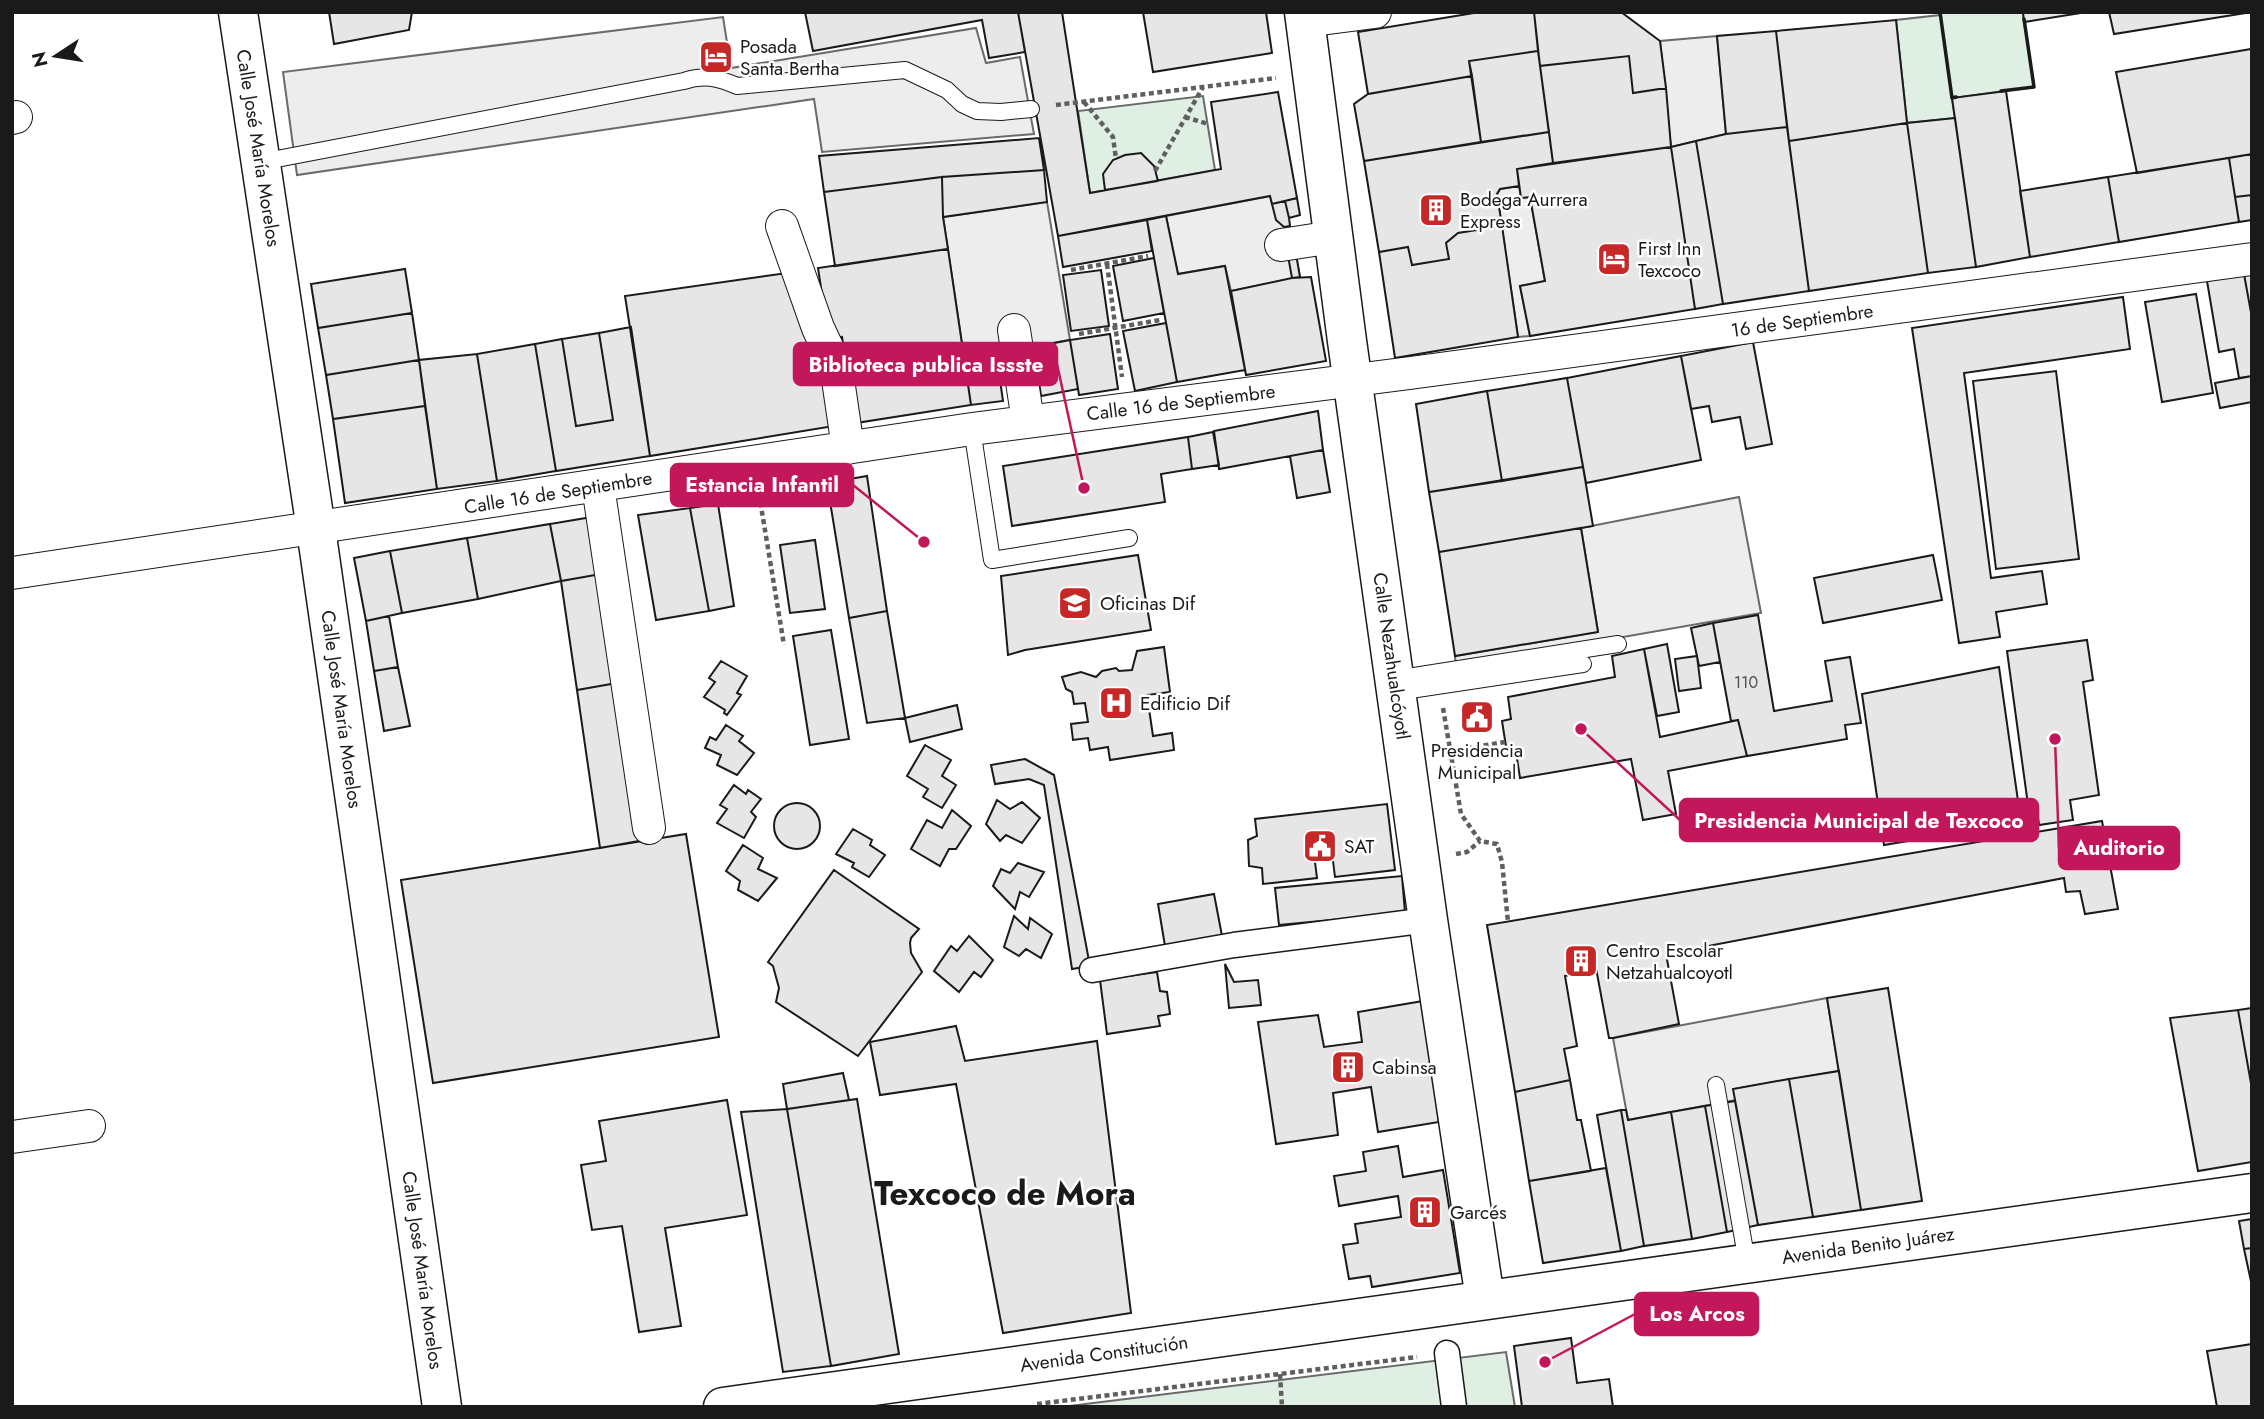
<svg xmlns="http://www.w3.org/2000/svg" width="2264" height="1419" viewBox="0 0 2264 1419" font-family="Jost,sans-serif">
  <rect width="100%" height="100%" fill="#fff"/>
  <path fill="#e0efe3" stroke="#6a6a6a" stroke-width="2" d="M 1940,12 L 2023,12 L 2034,87 L 1952,98 L 1955,118 L 1907,123 L 1896,20 L 1940,15 Z
    M 1203,96 L 1215,170 L 1090,193 L 1078,111 Z
    M 1506,1352 L 1515,1407 L 1061,1407 Z"/>
  <path fill="#ededed" stroke="#6a6a6a" stroke-width="2" d="M 723,17 L 731,68 L 976,28 L 986,63 L 1020,57 L 1034,134 L 822,152 L 814,99 L 297,175 L 283,72 Z
    M 1717,36 L 1726,134 L 1671,147 L 1660,41 Z
    M 1519,186 L 1521,198 L 1530,197 L 1545,281 L 1520,286 L 1530,336 L 1518,337 L 1497,194 L 1500,189 Z
    M 1270,196 L 1272,204 L 1285,201 L 1300,277 L 1231,291 L 1225,266 L 1178,274 L 1166,216 Z
    M 1047,202 L 1070,340 L 964,357 L 943,217 Z
    M 1739,497 L 1761,613 L 1456,666 L 1455,656 L 1598,632 L 1581,528 Z
    M 1827,998 L 1839,1071 L 1734,1089 L 1736,1100 L 1628,1120 L 1613,1038 Z"/>
  <path fill="#e6e6e6" stroke="#1a1a1a" stroke-width="2" d="M 329,12 L 412,12 L 409,30 L 334,44 Z
    M 805,12 L 1018,12 L 1025,52 L 989,58 L 982,20 L 813,51 Z
    M 1018,12 L 1062,12 L 1090,193 L 1221,169 L 1211,102 L 1278,92 L 1297,198 L 1272,204 L 1270,196 L 1058,236 Z
    M 1143,12 L 1266,12 L 1272,53 L 1153,72 Z
    M 1480,12 L 1534,12 L 1538,51 L 1469,61 L 1472,76 L 1368,94 L 1358,32 Z
    M 1534,12 L 1621,12 L 1660,41 L 1666,88 L 1633,93 L 1629,56 L 1540,66 Z
    M 2023,12 L 2087,12 L 2024,22 Z
    M 2109,12 L 2252,12 L 2114,34 Z
    M 1896,20 L 1907,123 L 1789,141 L 1776,31 Z
    M 1776,31 L 1787,127 L 1726,134 L 1717,36 Z
    M 2251,49 L 2252,154 L 2137,173 L 2116,72 Z
    M 1538,51 L 1549,132 L 1481,142 L 1469,61 Z
    M 1629,56 L 1633,93 L 1666,88 L 1671,147 L 1553,163 L 1540,66 Z
    M 1472,76 L 1481,142 L 1364,161 L 1354,104 L 1368,94 Z
    M 2006,91 L 2030,257 L 1976,267 L 1952,98 Z
    M 1955,118 L 1976,267 L 1928,273 L 1907,123 Z
    M 1907,123 L 1928,273 L 1809,291 L 1789,141 Z
    M 1787,127 L 1809,291 L 1723,304 L 1696,141 L 1726,134 Z
    M 1549,132 L 1553,163 L 1517,169 L 1519,186 L 1500,189 L 1497,194 L 1502,226 L 1458,233 L 1446,243 L 1449,259 L 1412,265 L 1408,247 L 1379,252 L 1364,161 Z
    M 1039,138 L 1044,170 L 942,177 L 824,192 L 819,156 Z
    M 1696,141 L 1723,304 L 1695,309 L 1671,147 Z
    M 1671,147 L 1695,309 L 1530,336 L 1520,286 L 1545,281 L 1530,197 L 1521,198 L 1517,169 Z
    M 1141,153 L 1154,166 L 1158,181 L 1105,190 L 1103,174 L 1113,160 L 1125,155 Z
    M 2252,154 L 2252,195 L 2235,197 L 2229,158 Z
    M 2229,158 L 2239,222 L 2119,242 L 2108,177 Z
    M 1044,170 L 1047,202 L 943,217 L 942,177 Z
    M 942,177 L 943,217 L 948,249 L 835,266 L 824,192 Z
    M 2108,177 L 2119,242 L 2030,257 L 2020,191 Z
    M 2252,195 L 2252,220 L 2239,222 L 2235,197 Z
    M 1297,198 L 1300,215 L 1289,218 L 1285,201 Z
    M 1285,201 L 1289,218 L 1290,226 L 1284,227 L 1276,220 L 1272,204 Z
    M 1166,216 L 1178,274 L 1225,266 L 1245,370 L 1177,382 L 1147,220 Z
    M 1147,220 L 1152,251 L 1063,267 L 1058,236 Z
    M 1502,226 L 1518,337 L 1395,358 L 1379,252 L 1408,247 L 1412,265 L 1449,259 L 1446,243 L 1458,233 Z
    M 948,249 L 971,405 L 856,423 L 842,337 L 829,340 L 818,268 Z
    M 1296,254 L 1300,277 L 1292,278 L 1288,256 Z
    M 1154,258 L 1164,313 L 1123,321 L 1113,266 Z
    M 405,269 L 412,313 L 318,328 L 311,284 Z
    M 1101,270 L 1109,326 L 1071,331 L 1063,275 Z
    M 794,272 L 810,351 L 822,349 L 834,426 L 650,456 L 625,296 Z
    M 2252,273 L 2252,318 L 2244,274 Z
    M 2244,274 L 2252,318 L 2252,376 L 2239,378 L 2234,349 L 2219,352 L 2207,281 Z
    M 1311,277 L 1326,361 L 1246,375 L 1231,291 L 1292,278 Z
    M 2196,294 L 2213,393 L 2162,402 L 2145,302 Z
    M 2123,297 L 2130,349 L 1964,373 L 1991,578 L 2042,571 L 2047,604 L 1996,612 L 2000,637 L 1959,643 L 1912,328 Z
    M 412,313 L 419,360 L 326,375 L 318,328 Z
    M 1166,323 L 1177,382 L 1135,391 L 1123,331 Z
    M 631,327 L 650,456 L 556,471 L 535,344 L 562,339 L 576,426 L 613,420 L 599,333 Z
    M 599,333 L 613,420 L 576,426 L 562,339 Z
    M 1110,334 L 1118,389 L 1079,395 L 1070,340 Z
    M 1070,340 L 1078,389 L 1041,396 L 1034,347 Z
    M 1753,342 L 1772,444 L 1746,449 L 1740,417 L 1712,422 L 1709,406 L 1691,409 L 1681,356 Z
    M 535,344 L 556,471 L 497,481 L 477,354 Z
    M 996,352 L 1003,401 L 971,405 L 964,357 Z
    M 477,354 L 497,481 L 437,489 L 419,360 Z
    M 1681,356 L 1701,460 L 1586,483 L 1567,378 Z
    M 419,360 L 425,406 L 333,419 L 326,375 Z
    M 2056,371 L 2079,559 L 1996,569 L 1973,381 Z
    M 2252,376 L 2252,402 L 2220,408 L 2215,383 Z
    M 1567,378 L 1583,467 L 1502,481 L 1487,391 Z
    M 1487,391 L 1502,481 L 1429,492 L 1416,404 Z
    M 425,406 L 437,489 L 345,503 L 333,419 Z
    M 1318,411 L 1323,450 L 1219,469 L 1214,431 Z
    M 1213,432 L 1219,465 L 1192,469 L 1188,437 Z
    M 1188,437 L 1192,469 L 1161,474 L 1165,502 L 1012,526 L 1003,466 Z
    M 1323,450 L 1330,492 L 1297,498 L 1290,456 Z
    M 1583,467 L 1593,526 L 1439,552 L 1429,492 Z
    M 867,476 L 887,611 L 849,618 L 827,483 Z
    M 718,504 L 734,606 L 709,611 L 690,508 Z
    M 690,508 L 709,611 L 656,620 L 638,515 Z
    M 592,517 L 601,574 L 561,581 L 550,524 Z
    M 550,524 L 561,581 L 478,599 L 467,538 Z
    M 1581,528 L 1598,632 L 1455,656 L 1439,552 Z
    M 467,538 L 478,599 L 402,613 L 390,551 Z
    M 815,540 L 825,609 L 790,613 L 780,545 Z
    M 390,551 L 402,613 L 366,621 L 354,558 Z
    M 1138,555 L 1151,630 L 1025,650 L 1008,655 L 1001,576 Z
    M 1933,555 L 1942,600 L 1823,623 L 1814,578 Z
    M 601,574 L 617,683 L 577,690 L 561,581 Z
    M 887,611 L 905,718 L 867,723 L 849,618 Z
    M 1758,615 L 1774,711 L 1832,701 L 1825,661 L 1850,657 L 1861,723 L 1845,725 L 1847,739 L 1747,756 L 1738,720 L 1731,721 L 1713,623 Z
    M 389,616 L 398,667 L 374,671 L 366,621 Z
    M 1713,623 L 1720,662 L 1699,666 L 1691,628 Z
    M 831,630 L 849,739 L 810,745 L 793,636 Z
    M 2087,640 L 2093,680 L 2083,682 L 2099,795 L 2070,800 L 2073,820 L 2039,825 L 2036,803 L 2028,805 L 2007,651 Z
    M 1667,644 L 1679,712 L 1657,716 L 1644,649 Z
    M 1164,647 L 1170,692 L 1147,695 L 1153,736 L 1172,733 L 1174,750 L 1110,760 L 1108,747 L 1090,750 L 1088,738 L 1073,740 L 1071,724 L 1088,722 L 1085,703 L 1074,704 L 1072,692 L 1066,689 L 1062,677 L 1081,672 L 1096,677 L 1102,671 L 1116,668 L 1119,671 L 1132,670 L 1137,651 Z
    M 1644,649 L 1660,737 L 1738,720 L 1747,756 L 1668,771 L 1676,814 L 1643,820 L 1631,759 L 1520,778 L 1516,752 L 1507,753 L 1502,721 L 1511,719 L 1508,697 L 1615,677 L 1612,656 Z
    M 1697,656 L 1701,688 L 1679,691 L 1675,659 Z
    M 721,661 L 747,676 L 737,693 L 741,695 L 727,715 L 724,713 L 725,710 L 704,697 L 715,682 L 709,678 Z
    M 398,667 L 410,726 L 384,731 L 374,671 Z
    M 1999,667 L 2021,822 L 1884,845 L 1862,694 Z
    M 617,683 L 639,841 L 600,848 L 577,690 Z
    M 957,705 L 962,729 L 910,742 L 905,718 Z
    M 726,725 L 743,736 L 739,741 L 754,753 L 737,775 L 717,765 L 721,755 L 705,748 L 710,737 L 716,740 Z
    M 925,745 L 951,760 L 942,776 L 956,785 L 942,808 L 923,797 L 928,789 L 907,776 Z
    M 1025,759 L 1054,775 L 1090,966 L 1072,969 L 1044,785 L 1029,779 L 995,784 L 991,765 Z
    M 734,785 L 746,794 L 748,790 L 761,799 L 751,812 L 756,817 L 744,838 L 717,823 L 727,809 L 720,805 Z
    M 997,800 L 1010,809 L 1022,802 L 1040,818 L 1022,843 L 1006,835 L 1000,841 L 986,824 Z
    M774 826a23 23 0 1 1 46 0a23 23 0 1 1-46 0Z
    M 1387,804 L 1395,870 L 1335,877 L 1332,853 L 1314,854 L 1317,878 L 1263,884 L 1262,868 L 1249,866 L 1248,840 L 1257,836 L 1255,819 Z
    M 952,810 L 971,826 L 956,849 L 949,849 L 940,866 L 911,849 L 927,820 L 942,828 Z
    M 2102,821 L 2118,909 L 2085,914 L 2080,891 L 2066,892 L 2064,878 L 1666,954 L 1679,1024 L 1613,1038 L 1609,1038 L 1596,968 L 1565,976 L 1577,1046 L 1564,1049 L 1570,1080 L 1515,1092 L 1487,925 Z
    M 853,829 L 872,840 L 870,845 L 885,855 L 869,877 L 852,867 L 854,863 L 836,854 Z
    M 686,834 L 719,1037 L 433,1083 L 401,880 Z
    M 743,845 L 763,858 L 758,869 L 777,878 L 758,901 L 738,890 L 740,881 L 726,871 Z
    M 1018,863 L 1044,872 L 1029,897 L 1020,892 L 1015,909 L 993,886 L 1001,869 L 1010,873 Z
    M 834,870 L 919,929 L 911,938 L 910,943 L 911,953 L 922,972 L 858,1056 L 776,1002 L 779,988 L 773,966 L 768,962 Z
    M 1402,876 L 1405,913 L 1279,925 L 1275,888 Z
    M 1214,894 L 1223,941 L 1166,952 L 1158,904 Z
    M 1014,916 L 1028,929 L 1030,918 L 1052,934 L 1041,958 L 1026,949 L 1019,956 L 1004,947 Z
    M 969,936 L 993,960 L 981,977 L 974,972 L 959,992 L 934,971 L 951,946 L 957,951 Z
    M 1225,964 L 1234,982 L 1258,980 L 1261,1005 L 1229,1008 Z
    M 1157,972 L 1160,991 L 1167,992 L 1170,1014 L 1158,1016 L 1160,1026 L 1107,1034 L 1100,980 Z
    M 1888,988 L 1922,1201 L 1861,1210 L 1827,998 Z
    M 1423,1001 L 1439,1122 L 1378,1132 L 1371,1087 L 1333,1093 L 1338,1135 L 1276,1144 L 1258,1022 L 1318,1015 L 1324,1047 L 1362,1042 L 1358,1012 Z
    M 2252,1008 L 2252,1089 L 2238,1010 Z
    M 2238,1010 L 2252,1089 L 2252,1162 L 2198,1171 L 2170,1018 Z
    M 956,1026 L 965,1061 L 1097,1041 L 1131,1313 L 1003,1333 L 956,1084 L 880,1095 L 870,1042 Z
    M 1839,1071 L 1861,1210 L 1813,1217 L 1789,1079 Z
    M 843,1073 L 849,1100 L 787,1109 L 783,1084 Z
    M 1789,1079 L 1813,1217 L 1758,1225 L 1733,1089 Z
    M 1570,1080 L 1577,1120 L 1581,1120 L 1591,1171 L 1529,1181 L 1515,1092 Z
    M 857,1099 L 899,1354 L 831,1366 L 787,1109 Z
    M 727,1100 L 747,1215 L 665,1228 L 681,1326 L 639,1332 L 622,1226 L 592,1230 L 581,1165 L 606,1161 L 599,1121 Z
    M 1735,1101 L 1758,1225 L 1727,1232 L 1705,1106 Z
    M 1705,1106 L 1727,1232 L 1692,1239 L 1671,1112 Z
    M 787,1109 L 831,1366 L 783,1372 L 741,1112 Z
    M 1621,1110 L 1644,1246 L 1621,1251 L 1597,1115 Z
    M 1621,1110 L 1626,1110 L 1628,1120 L 1671,1112 L 1692,1239 L 1644,1246 Z
    M 1398,1146 L 1403,1177 L 1443,1170 L 1460,1273 L 1372,1287 L 1370,1276 L 1349,1279 L 1343,1245 L 1358,1243 L 1355,1224 L 1401,1217 L 1398,1196 L 1339,1206 L 1334,1176 L 1366,1171 L 1363,1152 Z
    M 1606,1168 L 1621,1251 L 1543,1263 L 1529,1181 Z
    M 2252,1219 L 2252,1248 L 2244,1249 L 2239,1221 Z
    M 2252,1248 L 2252,1286 L 2244,1249 Z
    M 1571,1338 L 1577,1383 L 1609,1379 L 1613,1407 L 1522,1407 L 1514,1346 Z
    M 2252,1344 L 2252,1407 L 2217,1407 L 2207,1351 Z"/>
  <g fill="none" stroke-linecap="round" stroke-linejoin="round">
    <g stroke="#1a1a1a" stroke-width="18">
      <path id="service" d="M 261,162 L 684,81 C 703,74 719,78 737,86 L 905,70 L 947,90 L 962,104 L 977,111 L 1001,112 L 1031,109
        M 972,429 L 992,560 L 1129,538
        M 1395,679 L 1618,644
        M 1397,692 L 1583,664
        M 1716,1085 L 1747,1262"/>
    </g>
    <g stroke="#1a1a1a" stroke-width="27">
      <path id="pedestrian" d="M 1092,970 L 1234,945 L 1428,920
        M 1447,1353 L 1454,1407"/>
    </g>
    <g stroke="#1a1a1a" stroke-width="34">
      <path id="minor" d="M 1305,21 L 1375,12
        M 12,118 L 16,117
        M 782,226 L 818,328 L 836,366 L 848,448
        M 1281,245 L 1333,237
        M 1014,330 L 1028,421
        M 598,486 L 649,828
        M 12,573 L 972,429 L 1410,373 L 2252,259
        M 12,1137 L 89,1126"/>
    </g>
    <g stroke="#1a1a1a" stroke-width="41">
      <path id="tertiary" d="M 238,12 L 316,529 L 442,1407
        M 1304,12 L 1347,341 L 1428,920 L 1485,1299"/>
    </g>
    <g stroke="#1a1a1a" stroke-width="41">
      <path id="primary" d="M 723,1407 L 2252,1193"/>
    </g>
    <path stroke="#5f5f5f" stroke-width="4.5" stroke-dasharray="5 3.5" stroke-linecap="butt" d="M 1084,102 L 1113,137 L 1116,159
      M 1056,105 L 1276,78
      M 1185,117 L 1208,124
      M 1155,171 L 1203,87
      M 1107,264 L 1122,377
      M 1071,270 L 1148,256
      M 1079,334 L 1160,320
      M 759,494 L 784,645
      M 1443,708 L 1461,814 L 1480,841 L 1497,844 L 1502,862 L 1508,922
      M 1450,751 L 1505,742
      M 1456,854 L 1467,852 L 1480,841
      M 1280,1374 L 1282,1407
      M 1037,1404 L 1417,1357"/>
    <use href="#service" stroke="#fff" stroke-width="16"/>
    <use href="#pedestrian" stroke="#fff" stroke-width="24"/>
    <use href="#minor" stroke="#fff" stroke-width="32"/>
    <use href="#tertiary" stroke="#fff" stroke-width="38"/>
    <use href="#primary" stroke="#fff" stroke-width="38"/>
    <path stroke="#1a1a1a" stroke-width="3.5" d="M 1940,12 L 1952,98 L 1956,97
      M 2001,91 L 2034,87 L 2024,19"/>
  </g>
  <defs>
    <g id="hotel-square" transform="scale(1.75)"><rect x="-9" y="-9" width="18" height="18" rx="4" fill="#c62828" stroke="#fff"/><path d="M-6-4.5h1.5V1H6V5H4.5V3h-9V5H-6ZM-4 0a1.8 1.8 0 1 1 3.6 0ZM.5 0V-2.5h3Q6-2.5 6 0Z" fill="#fff"/></g>
    <g id="building-square" transform="scale(1.75)"><rect x="-9" y="-9" width="18" height="18" rx="4" fill="#c62828" stroke="#fff"/><path d="M-4-6H4V6H1V3H-1V6H-4ZM-2.5-4.3h1.7v1.8h-1.7ZM.8-4.3h1.7v1.8H.8ZM-2.5-1h1.7V.8h-1.7ZM.8-1h1.7V.8H.8Z" fill="#fff"/></g>
    <g id="university-square" transform="scale(1.75)"><rect x="-9" y="-9" width="18" height="18" rx="4" fill="#c62828" stroke="#fff"/><path d="M0-5L7-2L0 1L-7-2ZM-4 1L0 2.5L4 1V4Q0 6-4 4Z" fill="#fff"/></g>
    <g id="hospital-square" transform="scale(1.75)"><rect x="-9" y="-9" width="18" height="18" rx="4" fill="#c62828" stroke="#fff"/><path d="M-5-5h3v3.5h4V-5h3V5h-3V1.5h-4V5h-3Z" fill="#fff"/></g>
    <g id="civic-square" transform="scale(1.75)"><rect x="-9" y="-9" width="18" height="18" rx="4" fill="#c62828" stroke="#fff"/><path d="M-.6-6.5H3V-4.5H.6V-3L4-1V1h2V6H-6V1h2V-1L-.6-3ZM-1.2 2.5V6h2.4V2.5Z" fill="#fff"/></g>
  </defs>
  <g fill-rule="evenodd">
    <use href="#hotel-square" x="716" y="57"/>
    <use href="#building-square" x="1436" y="210"/>
    <use href="#hotel-square" x="1614" y="259"/>
    <use href="#university-square" x="1075" y="603"/>
    <use href="#hospital-square" x="1116" y="703"/>
    <use href="#civic-square" x="1477" y="717"/>
    <use href="#civic-square" x="1320" y="846"/>
    <use href="#building-square" x="1581" y="961"/>
    <use href="#building-square" x="1348" y="1067"/>
    <use href="#building-square" x="1425" y="1212"/>
  </g>
  <g text-anchor="middle" stroke-width="5" stroke-linejoin="round" paint-order="stroke">
    <g font-size="16" fill="#4d4d4d">
      <text x="1746" y="688">110</text>
    </g>
    <g font-size="19" fill="#1a1a1a" stroke="#fff" text-anchor="start">
      <text x="740" y="53">Posada<tspan x="740" dy="22">Santa Bertha</tspan></text>
      <text x="1460" y="206">Bodega Aurrera<tspan x="1460" dy="22">Express</tspan></text>
      <text x="1638" y="255">First Inn<tspan x="1638" dy="22">Texcoco</tspan></text>
      <text x="1100" y="610">Oficinas Dif</text>
      <text x="1140" y="710">Edificio Dif</text>
      <text x="1477" y="757" text-anchor="middle">Presidencia<tspan x="1477" dy="22">Municipal</tspan></text>
      <text x="1344" y="853">SAT</text>
      <text x="1606" y="957">Centro Escolar<tspan x="1606" dy="22">Netzahualcoyotl</tspan></text>
      <text x="1372" y="1074">Cabinsa</text>
      <text x="1450" y="1219">Garcés</text>
    </g>
    <g font-size="19" fill="#1a1a1a" stroke="#fff">
      <text transform="translate(259 148) rotate(81)" y="7">Calle José María Morelos</text>
      <text transform="translate(1802 320) rotate(-8)" y="7">16 de Septiembre</text>
      <text transform="translate(1181 402) rotate(-7)" y="7">Calle 16 de Septiembre</text>
      <text transform="translate(558 492) rotate(-9)" y="7">Calle 16 de Septiembre</text>
      <text transform="translate(1392 656) rotate(82)" y="7">Calle Nezahualcóyotl</text>
      <text transform="translate(342 709) rotate(82)" y="7">Calle José María Morelos</text>
      <text transform="translate(1868 1245) rotate(-8)" y="7">Avenida Benito Juárez</text>
      <text transform="translate(423 1270) rotate(82)" y="7">Calle José María Morelos</text>
      <text transform="translate(1104 1353) rotate(-8)" y="7">Avenida Constitución</text>
    </g>
    <g font-size="33" font-weight="bold" fill="#1a1a1a" stroke="#fff">
      <text x="1005" y="1205">Texcoco de Mora</text>
    </g>
  </g>
  <path fill="none" stroke="#c2185b" stroke-width="2.5" d="M1084 488L1057 364M924 542L853 485M1581 729L1680 820M2055 739L2059 848M1545 1362L1635 1314"/>
  <g fill="#c2185b" stroke="#fff" stroke-width="2.5">
    <circle cx="1084" cy="488" r="7"/>
    <circle cx="924" cy="542" r="7"/>
    <circle cx="1581" cy="729" r="7"/>
    <circle cx="2055" cy="739" r="7"/>
    <circle cx="1545" cy="1362" r="7"/>
  </g>
  <g fill="#c2185b" stroke="#c2185b" stroke-width="2.5">
    <rect x="794" y="343" width="263" height="42" rx="7"/>
    <rect x="671" y="464" width="182" height="42" rx="7"/>
    <rect x="1680" y="799" width="358" height="42" rx="7"/>
    <rect x="2059" y="827" width="120" height="42" rx="7"/>
    <rect x="1635" y="1293" width="123" height="42" rx="7"/>
  </g>
  <g font-size="21" text-anchor="middle" font-weight="bold" fill="#fff">
    <text x="926" y="372">Biblioteca publica Issste</text>
    <text x="762" y="492">Estancia Infantil</text>
    <text x="1859" y="828">Presidencia Municipal de Texcoco</text>
    <text x="2119" y="855">Auditorio</text>
    <text x="1697" y="1321">Los Arcos</text>
  </g>
  <rect width="2264" height="1419" fill="none" stroke="#1a1a1a" stroke-width="28"/>
  <g transform="translate(56 56) rotate(258)" stroke="#ffffff" stroke-width="5" paint-order="stroke">
  <path d="M0-5L12 26L0 18L-12 26Z" fill="#1a1a1a"/>
  <text y="-10" font-size="19" font-weight="bold" text-anchor="middle" fill="#1a1a1a">N</text>
  </g>
</svg>
